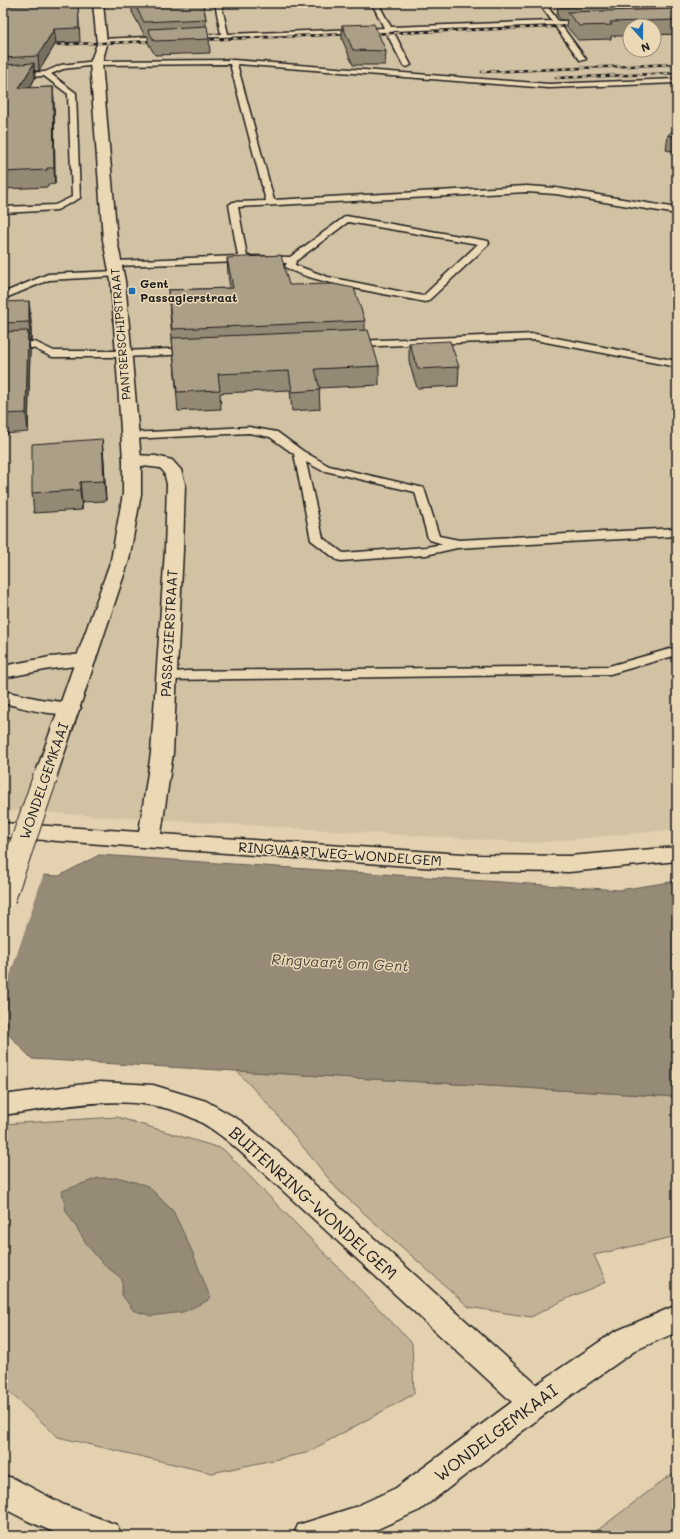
<svg xmlns="http://www.w3.org/2000/svg" width="680" height="1539" viewBox="0 0 680 1539" font-family="Mali,sans-serif">
  <rect width="100%" height="100%" fill="#e3d1b0"/>
  <filter id="ink" filterUnits="userSpaceOnUse"><feTurbulence type="fractalNoise" baseFrequency=".025" numOctaves="2"/><feDisplacementMap in="SourceGraphic" scale="8" xChannelSelector="R" yChannelSelector="G"/><feConvolveMatrix kernelMatrix="1 2 1 2 8 2 1 2 1" color-interpolation-filters="sRGB"/></filter>
  <g filter="url(#ink)">
    <path fill="#d2c2a4" fill-rule="evenodd" d="M 3,3 L 677,3 L 677,829 L 535,843 L 3,810 ZM 630,26 L 654,26 L 654,50 L 630,50 Z"/>
    <path fill="#c2b397" stroke="#6f685a" d="M 237,1071 L 677,1097 L 677,1236 L 594,1255 L 606,1282 L 566,1299 L 531,1317 L 469,1307 L 337,1189 L 274,1111 Z
      M 117,1117 L 223,1149 L 412,1343 L 414,1394 L 306,1453 L 212,1473 L 58,1437 L 3,1386 L 3,1124 Z
      M 677,1470 L 677,1536 L 590,1536 Z"/>
    <path fill="#968b77" stroke="#655f53" d="M 99,855 L 619,890 L 677,881 L 677,1097 L 32,1059 L 7,1033 L 3,1032 L 3,873 L 59,876 Z
      M 98,1178 L 121,1178 L 148,1186 L 173,1211 L 192,1251 L 210,1297 L 207,1301 L 183,1312 L 151,1316 L 133,1310 L 122,1295 L 122,1279 L 103,1264 L 88,1246 L 66,1211 L 62,1191 Z"/>
    <path fill="#e3d1b0" d="M 3,871 L 44,873 L 3,996 Z"/>
    <g fill="none" stroke-linecap="round" stroke-linejoin="round">
      <g stroke="#1c1c1c" stroke-width="3">
        <path id="service" d="M 215,3 L 221,3 L 228,34 L 384,28 L 372,3 L 378,3 L 391,27 L 552,21 L 539,3 L 545,3 L 558,21 L 587,21 L 588,22 L 585,24 L 561,25 L 586,59 L 584,60 L 580,60 L 554,25 L 393,31 L 411,65 L 407,67 L 403,65 L 386,32 L 188,38 L 187,37 L 190,35 L 221,34 Z
          M 167,36 L 169,37 L 169,39 L 102,43 L 99,41 L 102,39 Z
          M 233,60 L 549,84 L 677,79 L 677,83 L 549,88 L 237,64 L 274,200 L 527,186 L 556,188 L 677,208 L 677,214 L 556,194 L 527,192 L 238,207 L 247,256 L 290,257 L 346,216 L 488,241 L 489,243 L 488,245 L 428,301 L 425,302 C 402,297 297,280 285,266 L 287,263 L 243,262 L 113,266 L 111,264 L 116,261 L 238,256 L 229,205 L 233,202 L 266,201 L 230,64 L 96,65 L 63,69 L 51,74 L 76,93 L 80,198 L 57,210 L 3,213 L 3,207 L 55,205 L 72,197 L 68,94 L 44,76 L 3,78 L 3,74 L 45,72 L 61,65 L 96,61 ZM 348,222 L 478,244 L 423,296 L 328,277 L 295,265 L 296,261 Z
          M 117,271 L 120,272 L 122,274 L 120,276 L 49,280 L 3,299 L 3,293 L 48,274 Z
          M 535,334 L 677,361 L 677,367 L 535,340 L 354,347 L 349,344 L 354,341 Z
          M 35,342 L 54,351 L 124,351 L 191,348 L 196,351 L 191,354 L 124,357 L 52,357 L 33,348 L 3,349 L 3,343 Z
          M 249,427 L 277,432 L 303,451 L 329,466 L 424,488 L 439,536 L 459,540 L 677,528 L 677,536 L 457,548 L 426,555 L 341,561 L 337,560 L 311,540 L 294,454 L 270,437 L 249,433 L 130,439 L 125,436 L 130,433 ZM 306,462 L 321,470 L 415,492 L 428,538 L 430,540 L 443,544 L 426,547 L 343,553 L 323,538 Z
          M 677,647 L 677,655 L 610,674 L 167,680 L 162,679 L 160,676 L 162,673 L 187,671 L 609,666 Z"/>
      </g>
      <g stroke="#1c1c1c" stroke-width="3">
        <path id="minor" d="M 132,455 L 156,456 L 172,460 L 181,470 L 185,484 L 183,550 L 173,753 L 161,834 L 478,855 L 569,856 L 677,847 L 677,861 L 569,872 L 478,871 L 3,837 L 3,823 L 139,832 L 151,753 L 165,550 L 167,484 L 164,472 L 160,468 L 126,464 L 123,460 L 126,456 Z
          M 86,654 L 93,656 L 96,660 L 93,664 L 50,669 L 3,678 L 3,666 L 50,657 Z
          M 3,691 L 40,699 L 77,704 L 81,708 L 77,712 C 56,718 25,708 3,703 Z
          M 100,1082 L 153,1085 L 206,1101 L 241,1121 L 275,1149 L 546,1393 L 551,1403 L 546,1413 L 535,1417 L 524,1413 L 255,1165 C 234,1146 213,1126 186,1115 C 128,1091 62,1107 3,1115 L 3,1095 Z"/>
      </g>
      <g stroke="#1c1c1c" stroke-width="3">
        <path id="secondary" d="M 93,3 L 103,3 L 107,44 L 102,63 L 117,240 L 125,281 L 141,460 L 141,494 L 129,560 L 56,778 L 53,783 L 45,785 L 37,783 L 34,778 L 111,560 L 123,494 L 123,460 L 111,281 L 103,240 L 90,63 L 97,44 Z
          M 677,1305 L 677,1332 L 636,1350 L 546,1413 L 420,1510 L 362,1536 L 293,1536 L 298,1525 L 355,1507 L 396,1488 L 524,1393 L 614,1332 Z
          M 3,1475 L 15,1479 L 64,1505 L 117,1525 L 122,1536 L 63,1536 L 28,1521 L 3,1508 Z"/>
      </g>
      <use href="#service" fill="#ebd9b6" fill-rule="evenodd"/>
      <use href="#minor" fill="#ebd9b6" fill-rule="evenodd"/>
      <use href="#secondary" fill="#ebd9b6" fill-rule="evenodd"/>
      <g stroke="#1c1c1c" stroke-width="2.5">
        <path id="rail" d="M 367,34 L 577,26
          M 197,40 L 353,34
          M 43,45 L 159,41
          M 482,72 L 677,64
          M 556,78 L 677,73"/>
      </g>
      <use href="#rail" stroke="#ebd9b6" stroke-width="1.5" stroke-dasharray="4.5" stroke-linecap="butt"/>
      <g stroke="#1c1c1c" stroke-width="26" stroke-linecap="butt">
        <path id="secondary-bridge" d="M 3,899 L 45,778"/>
      </g>
      <use href="#secondary-bridge" stroke="#ebd9b6" stroke-width="24"/>
    </g>
    <path fill="#948974" stroke="#1c1c1c" d="M 37,3 L 78,3 L 80,42 L 56,43 L 39,71 L 35,71 L 35,78 L 30,88 L 53,87 L 54,102 L 55,184 L 48,185 L 48,187 L 3,189 L 3,6 L 37,5 Z
      M 132,3 L 203,3 L 206,19 L 206,26 L 209,39 L 210,53 L 155,55 L 148,43 L 148,36 L 145,36 L 132,12 Z
      M 556,3 L 677,3 L 677,34 L 654,35 L 654,26 L 630,26 L 630,36 L 611,36 L 611,39 L 578,40 L 566,26 L 567,20 L 561,20 L 557,15 L 558,5 Z
      M 342,25 L 386,51 L 385,65 L 353,65 L 342,39 Z
      M 677,126 L 677,152 L 666,150 L 668,135 Z
      M 227,258 L 289,285 L 365,321 L 365,330 L 379,366 L 379,385 L 319,388 L 320,409 L 292,411 L 290,390 L 220,393 L 221,409 L 178,411 L 168,290 L 230,288 L 228,275 Z
      M 3,302 L 31,319 L 31,341 L 29,341 L 30,350 L 28,432 L 3,434 Z
      M 409,343 L 459,367 L 458,386 L 417,388 L 409,362 Z
      M 102,439 L 106,501 L 82,502 L 82,510 L 34,513 L 32,493 Z"/>
    <path fill="#786f5e" stroke="#1c1c1c" d="M 54,29 L 56,43 L 39,71 L 38,56 Z
      M 34,63 L 35,78 L 21,103 L 19,88 Z
      M 53,87 L 54,102 L 55,184 L 54,168 Z
      M 29,301 L 31,319 L 31,341 L 29,322 Z
      M 28,331 L 30,350 L 28,432 L 26,413 Z
      M 102,439 L 104,459 L 106,501 L 104,481 Z
      M 80,482 L 82,502 L 82,510 L 80,490 Z"/>
    <path fill="#ac9f87" stroke="#1c1c1c" d="M 37,3 L 78,3 L 79,28 L 54,29 L 38,56 L 3,58 L 3,6 L 37,5 Z
      M 134,3 L 203,3 L 206,19 L 144,22 Z
      M 559,3 L 649,3 L 562,7 Z
      M 677,9 L 677,20 L 610,22 L 612,25 L 579,26 L 567,12 Z
      M 374,24 L 386,51 L 353,50 L 342,25 Z
      M 207,26 L 209,39 L 154,41 L 148,29 Z
      M 34,63 L 19,88 L 53,87 L 54,168 L 47,168 L 47,170 L 3,172 L 3,65 Z
      M 677,126 L 677,137 L 668,135 Z
      M 281,255 L 289,285 L 333,284 L 354,288 L 365,321 L 172,329 L 168,290 L 233,288 L 227,258 Z
      M 29,301 L 29,322 L 3,323 L 3,302 Z
      M 368,330 L 379,366 L 315,369 L 320,390 L 292,392 L 289,371 L 218,374 L 220,390 L 177,392 L 172,338 Z
      M 28,331 L 26,413 L 3,414 L 3,332 Z
      M 450,341 L 459,367 L 418,369 L 409,343 Z
      M 102,439 L 104,481 L 80,482 L 80,490 L 32,493 L 32,444 Z"/>
  </g>
  <rect fill="#1f6fb2" stroke="#ebd9b6" stroke-width="1.5" x="128" y="287" width="8" height="8" rx="2"/>
  <g text-anchor="middle" stroke-width="3" stroke-linejoin="round" paint-order="stroke">
    <g font-size="12" font-weight="bold" fill="#1c1c1c" stroke="#ebd9b6" text-anchor="start">
      <text x="140" y="288">Gent<tspan x="140" dy="14">Passagierstraat</tspan></text>
    </g>
    <g font-size="12" fill="#1c1c1c" stroke="#ebd9b6">
      <text transform="translate(121 334) rotate(-95)" y="4">PANTSERSCHIPSTRAAT</text>
    </g>
    <g font-size="14" fill="#1c1c1c" stroke="#ebd9b6">
      <text transform="translate(169 633) rotate(-87)" y="5">PASSAGIERSTRAAT</text>
      <text transform="translate(44 781) rotate(-71)" y="5">WONDELGEMKAAI</text>
      <text transform="translate(340 854) rotate(4)" y="5">RINGVAARTWEG-WONDELGEM</text>
    </g>
    <g font-size="15" font-style="italic" fill="#4d4840" stroke="#ebd9b6">
      <text transform="translate(340 963) rotate(3)" y="5">Ringvaart om Gent</text>
    </g>
    <g font-size="17" fill="#1c1c1c" stroke="#ebd9b6">
      <text transform="translate(313 1203) rotate(42)" y="6">BUITENRING-WONDELGEM</text>
      <text transform="translate(496 1433) rotate(-37)" y="6">WONDELGEMKAAI</text>
    </g>
  </g>
  <rect width="680" height="1539" fill="none" stroke="#ebd9b6" stroke-width="16"/>
  <rect x="8" y="8" width="664" height="1523" fill="none" stroke="#1c1c1c" stroke-width="1.5" filter="url(#ink)"/>
  <g transform="translate(642 38) rotate(159)"><circle r="19" fill="#ebd9b6" stroke="#988d78"/>
  <path d="M0-3L7 15L0 10L-7 15Z" fill="#1f6fb2"/>
  <text y="-6" font-size="11" font-weight="bold" text-anchor="middle" fill="#1c1c1c">N</text>
  </g>
</svg>
